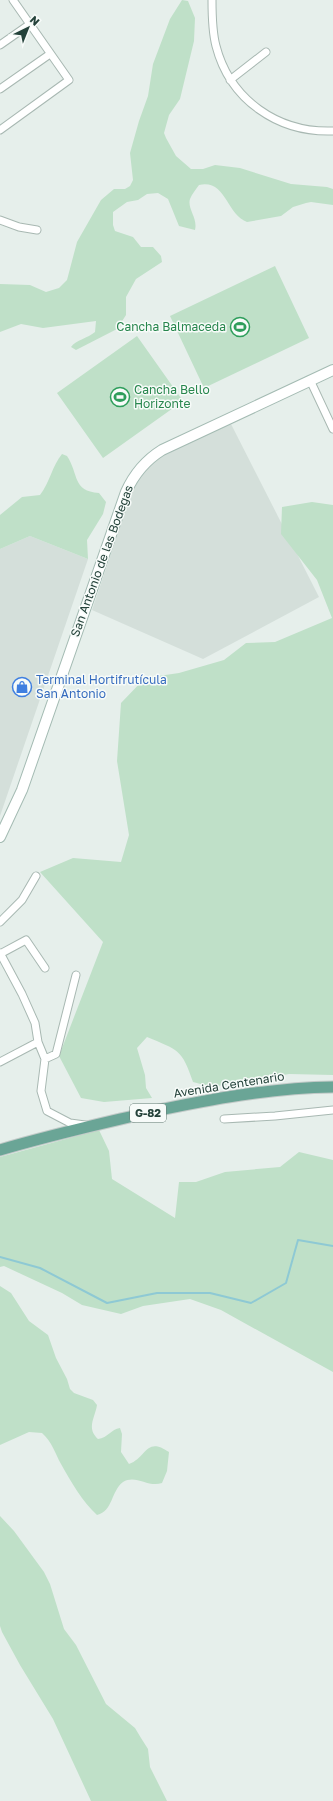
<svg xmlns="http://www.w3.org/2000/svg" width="333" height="1801" viewBox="0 0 333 1801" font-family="'Golos Text',sans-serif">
  <rect width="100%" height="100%" fill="#e6efeb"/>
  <path fill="#d4dfda" d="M 231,424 L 319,597 L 203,659 L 92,610 L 134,486 L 143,472 L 168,451 Z
    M 30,536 L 88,559 L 0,816 L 0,549 Z"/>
  <path fill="#bfe0c8" d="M 182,0 L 188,1 L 195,18 L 194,41 L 180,99 L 169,115 L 164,133 L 166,138 L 176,156 L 191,169 L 203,169 L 215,165 L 240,168 L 291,184 L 327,187 L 333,189 L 333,205 L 311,202 L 306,203 L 293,207 L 281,216 L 247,222 C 226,214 226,179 199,185 C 196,189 192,194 190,199 C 187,209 198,218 195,230 L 179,226 L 168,199 L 158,193 L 147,194 L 138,200 L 127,202 L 113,212 L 113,225 L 115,231 L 133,237 L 141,247 L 153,247 L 161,256 L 162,262 L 136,279 L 126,297 L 126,315 L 117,329 L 76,350 L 71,347 C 76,340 88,338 95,332 L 96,321 L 43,328 L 21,324 L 0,332 L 0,284 L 30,285 L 46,292 L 59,288 L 67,280 L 77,242 L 101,200 L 114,189 L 125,189 L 130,186 L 133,180 L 130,153 L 139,121 L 148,96 L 153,64 L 170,19 Z
    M 275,266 L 309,338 L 204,388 L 170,316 Z
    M 137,336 L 183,401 L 103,458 L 57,393 Z
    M 62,454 L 67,456 C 79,474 72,491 99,493 L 106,502 L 103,514 L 87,540 L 88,559 L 30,536 L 0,549 L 0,515 L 22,497 L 40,495 C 50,482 52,466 62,454 Z
    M 312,502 L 333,505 L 333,1075 L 289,1074 L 212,1087 L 193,1082 C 182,1049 178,1050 147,1037 L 137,1048 L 145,1075 L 146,1088 L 152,1098 L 104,1102 L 81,1098 L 59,1056 L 103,942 L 40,872 L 73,858 L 121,862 L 129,835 L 117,761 L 121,703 L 145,678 L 179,673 L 224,660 L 246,643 L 275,642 L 332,618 L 317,580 L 281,534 L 282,507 Z
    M 99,1130 L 109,1151 L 112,1179 L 175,1218 L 179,1182 L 196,1182 L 225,1172 L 280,1167 L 299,1152 L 333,1160 L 333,1372 L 221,1310 L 190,1299 L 143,1306 L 121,1314 L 82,1305 L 62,1293 L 4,1266 L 0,1267 L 0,1157 Z
    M 0,1286 L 11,1293 L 29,1321 L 48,1335 L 56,1358 L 67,1379 L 70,1389 L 74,1393 L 93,1400 L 97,1405 C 95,1418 86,1428 98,1439 C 108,1438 111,1429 120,1428 L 122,1434 L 121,1452 L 129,1464 C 147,1457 146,1436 169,1452 L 167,1471 L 162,1483 C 148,1488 136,1474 123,1482 C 111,1491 113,1511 97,1515 C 82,1501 71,1482 61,1464 C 55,1453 52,1442 42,1433 L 29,1432 L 0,1445 Z
    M 0,1516 L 14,1531 L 44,1572 L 50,1584 L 64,1629 L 76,1645 L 106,1704 L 135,1728 L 141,1738 L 148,1749 L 150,1767 L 167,1801 L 91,1801 L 53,1719 L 20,1665 L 2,1632 L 0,1626 Z"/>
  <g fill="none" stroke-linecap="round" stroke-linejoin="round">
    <path stroke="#8ec9d4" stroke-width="2" d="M 0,1257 L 40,1268 L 107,1303 L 157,1293 L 210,1293 L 251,1303 L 286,1283 L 298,1240 L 333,1246"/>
    <g stroke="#a8b8b2" stroke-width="9">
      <path id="street" d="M 212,0 C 212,15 212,31 216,46 C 230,100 278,133 333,131
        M 0,45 L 30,24
        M 230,80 L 266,52
        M 0,89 L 50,54
        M 0,130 L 69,80 L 13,0
        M 0,220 L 19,227 L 37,230
        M 310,380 L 333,429
        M 0,922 L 22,900 L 36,876
        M 0,953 L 22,994 L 35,1023 L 38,1042 L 45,1059 L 41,1091 L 47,1111 L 70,1123 L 85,1125
        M 0,954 L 26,940 L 45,968
        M 45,1059 L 56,1054 L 76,975
        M 0,1062 L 38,1042
        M 224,1119 L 275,1116 L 333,1110"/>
    </g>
    <g stroke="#a4bbb3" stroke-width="12">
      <path id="secondary" d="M 0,837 L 22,790 L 126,492 C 134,474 146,460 162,450 L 333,370"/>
    </g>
    <g stroke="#c2cac8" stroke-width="13">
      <path id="primary" d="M 0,1150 C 50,1135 100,1124 150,1112 C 211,1099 270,1088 333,1087"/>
    </g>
    <use href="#street" stroke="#fff" stroke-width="7"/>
    <use href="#secondary" stroke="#fff" stroke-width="10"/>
    <use href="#primary" stroke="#6aa596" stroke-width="11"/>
  </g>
  <defs>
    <g id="stadium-ring" transform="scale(1)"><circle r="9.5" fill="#f7fbf9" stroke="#2e9e5b" stroke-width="1.5"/><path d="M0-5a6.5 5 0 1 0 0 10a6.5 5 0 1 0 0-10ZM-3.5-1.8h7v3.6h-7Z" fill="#2e9e5b"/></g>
    <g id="shop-ring" transform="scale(1)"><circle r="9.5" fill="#f7fbf9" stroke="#3f7fe0" stroke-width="1.5"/><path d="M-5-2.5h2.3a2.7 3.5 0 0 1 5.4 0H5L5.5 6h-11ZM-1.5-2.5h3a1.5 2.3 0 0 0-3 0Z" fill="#3f7fe0"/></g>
  </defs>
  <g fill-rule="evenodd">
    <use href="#stadium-ring" x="240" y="327"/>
    <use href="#stadium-ring" x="120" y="397"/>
    <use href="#shop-ring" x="22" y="687"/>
  </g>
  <g text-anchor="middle" stroke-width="3" stroke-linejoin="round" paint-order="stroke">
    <rect fill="#f7fbf9" stroke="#637a73" stroke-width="1" x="130" y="1104" width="36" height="18" rx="3"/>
    <g font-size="11" font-weight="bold" fill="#24423a">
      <text x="148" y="1117">G-82</text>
    </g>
    <g font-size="12" fill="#27864d" stroke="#f7fbf9" text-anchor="end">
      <text x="226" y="331">Cancha Balmaceda</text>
      <text x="134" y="394" text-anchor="start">Cancha Bello<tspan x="134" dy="14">Horizonte</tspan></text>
    </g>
    <g font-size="12" fill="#24423a" stroke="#f7fbf9">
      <text transform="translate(102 561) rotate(-70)" y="4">San Antonio de las Bodegas</text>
      <text transform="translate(229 1085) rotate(-9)" y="4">Avenida Centenario</text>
    </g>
    <g font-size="12" fill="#366cbe" stroke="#f7fbf9" text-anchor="start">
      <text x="36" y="684">Terminal Hortifrutícula<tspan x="36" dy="14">San Antonio</tspan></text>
    </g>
  </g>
  <g transform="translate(28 28) rotate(43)" stroke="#f7fbf9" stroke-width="3" paint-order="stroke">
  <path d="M0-3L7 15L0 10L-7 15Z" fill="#24423a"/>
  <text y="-6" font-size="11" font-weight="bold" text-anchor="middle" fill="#24423a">N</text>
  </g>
</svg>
